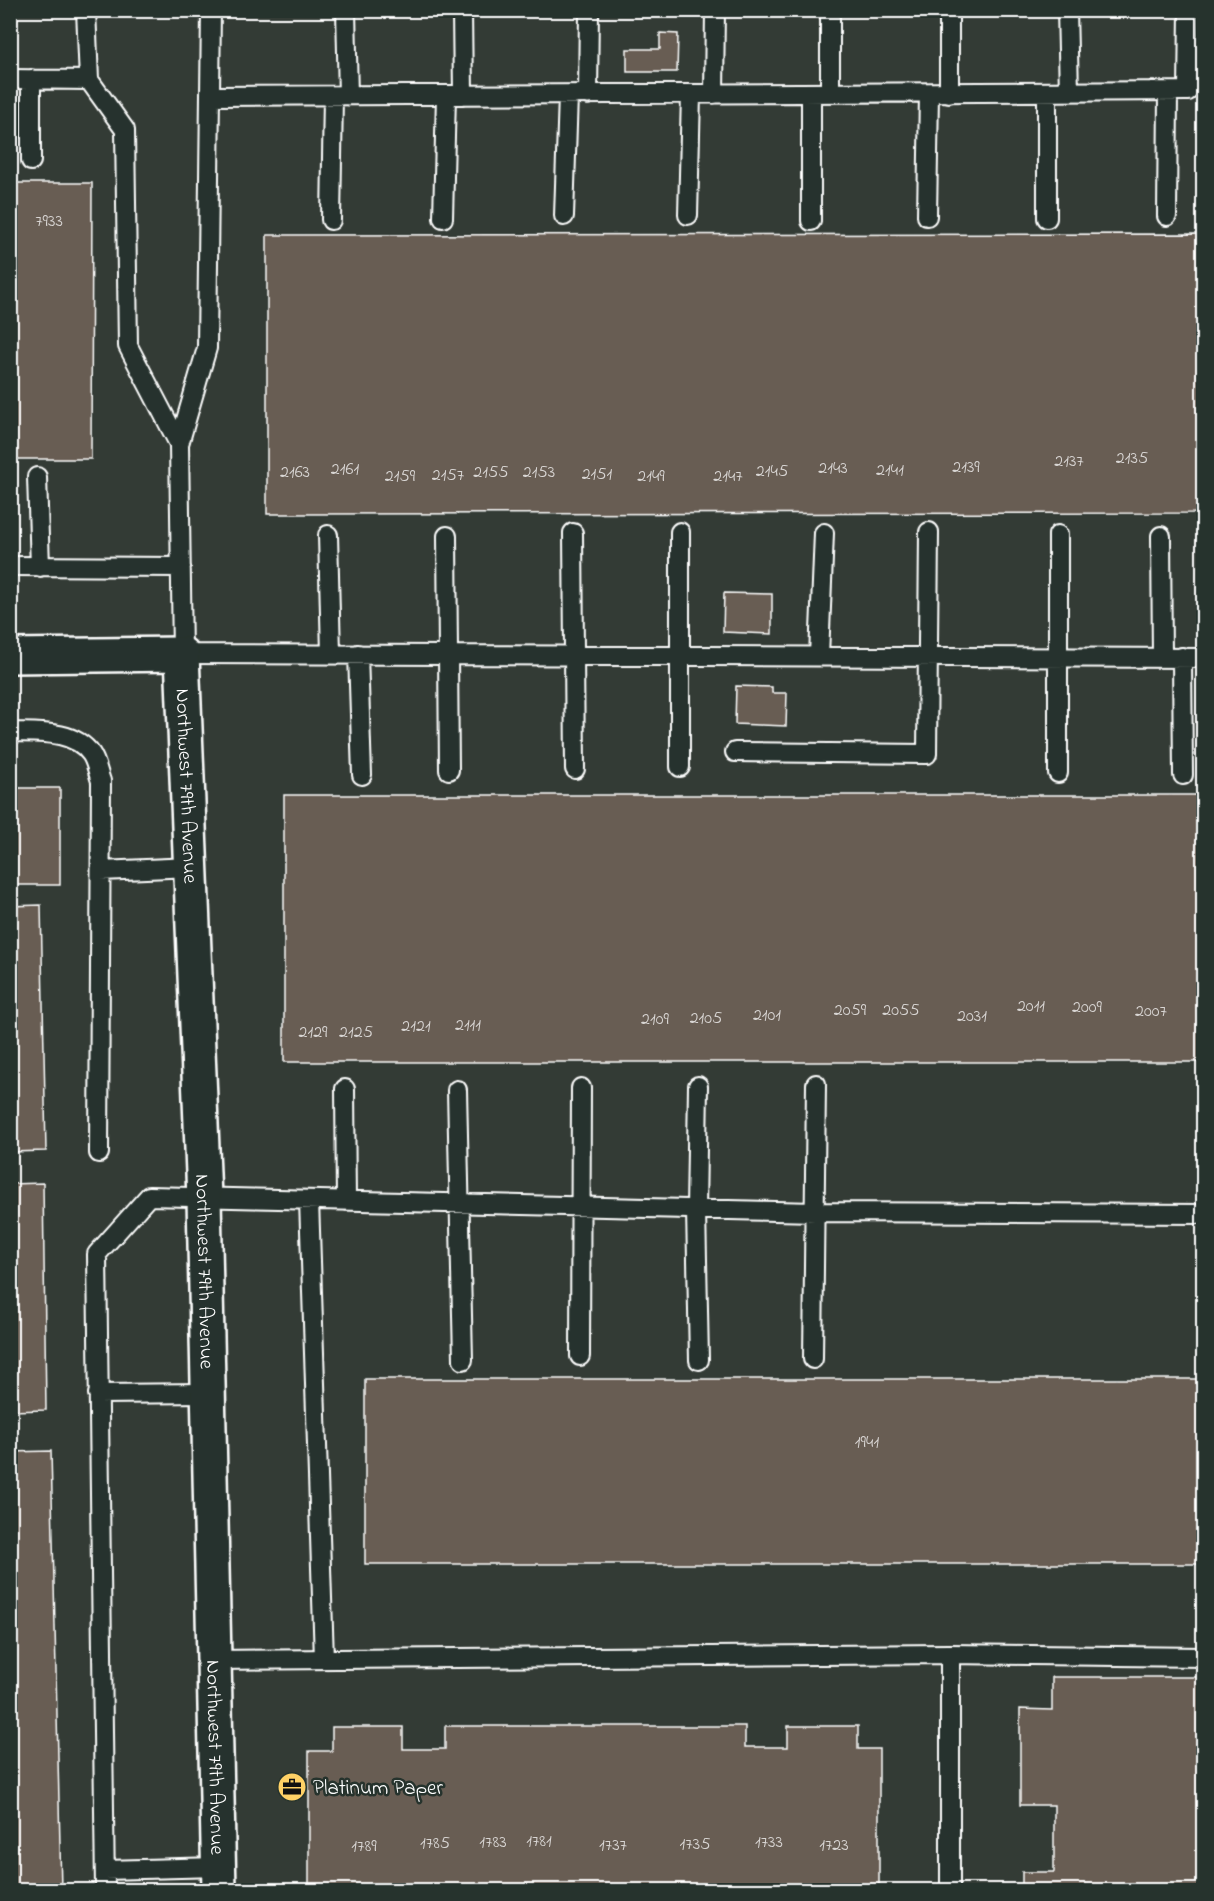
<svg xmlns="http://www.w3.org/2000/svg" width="1214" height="1901" viewBox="0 0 1214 1901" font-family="'Indie Flower',sans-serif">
  <rect width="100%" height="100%" fill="#333b35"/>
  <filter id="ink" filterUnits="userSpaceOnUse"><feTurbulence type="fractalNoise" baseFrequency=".0167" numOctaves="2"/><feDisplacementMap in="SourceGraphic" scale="12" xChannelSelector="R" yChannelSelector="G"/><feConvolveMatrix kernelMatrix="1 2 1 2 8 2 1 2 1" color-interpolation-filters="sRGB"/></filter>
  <g filter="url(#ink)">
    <path fill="#685d53" stroke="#fff" stroke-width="1.5" d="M 660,33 L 678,34 L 677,72 L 627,72 L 627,49 L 660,49 Z
      M 10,183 L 92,183 L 91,459 L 10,459 Z
      M 1204,234 L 1204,513 L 267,514 L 267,235 Z
      M 724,593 L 772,594 L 772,634 L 723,632 Z
      M 736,686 L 772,687 L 772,693 L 787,693 L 786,726 L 735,724 Z
      M 10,788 L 60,788 L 60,885 L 10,885 Z
      M 284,795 L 1204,795 L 1204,1062 L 284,1062 Z
      M 41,905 L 46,1151 L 10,1152 L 10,906 Z
      M 43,1183 L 46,1410 L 10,1411 L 10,1184 Z
      M 365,1379 L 1204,1379 L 1204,1564 L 365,1564 Z
      M 51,1451 L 61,1890 L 10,1890 L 10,1452 Z
      M 1052,1677 L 1204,1677 L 1204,1890 L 1022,1890 L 1022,1872 L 1054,1872 L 1054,1805 L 1020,1805 L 1020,1709 L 1052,1710 Z
      M 445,1726 L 745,1726 L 745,1747 L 788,1747 L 788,1726 L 858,1726 L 858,1749 L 879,1749 L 879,1890 L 309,1890 L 309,1751 L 332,1751 L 332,1727 L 403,1727 L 403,1749 L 445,1749 Z"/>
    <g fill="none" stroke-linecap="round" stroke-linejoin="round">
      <g stroke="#fff" stroke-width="22">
        <path id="lane" d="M 86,10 L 89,80
          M 346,10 L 348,96
          M 462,10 L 463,95
          M 830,10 L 830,93
          M 949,10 L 949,93
          M 1067,10 L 1069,92
          M 10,79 L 89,80 L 125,130 L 128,346 L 179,444 L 182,654 L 1204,658
          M 31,79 L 31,161
          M 1047,92 L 1047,218
          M 811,93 L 811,221
          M 714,94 L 715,10
          M 588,95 L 589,10
          M 210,96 L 1188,91 L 1189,10
          M 688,215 L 691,94
          M 564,216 L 568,95
          M 927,216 L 929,93
          M 1167,216 L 1168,92
          M 443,218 L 446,95
          M 331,220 L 333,96
          M 179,444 L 207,348 L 211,10
          M 37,477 L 40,567
          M 680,532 L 680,767
          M 573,533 L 575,769
          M 328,535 L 331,654
          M 1058,535 L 1058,773
          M 447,536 L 449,770
          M 1161,536 L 1162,657
          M 10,566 L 181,567
          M 358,654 L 362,775
          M 819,656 L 824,533
          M 1182,657 L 1183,775
          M 10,732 C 36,733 74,729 91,754 C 96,761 98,773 101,781 L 99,1153
          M 735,752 L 927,754 L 929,532
          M 101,871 L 191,867
          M 698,1086 L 696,1210 L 699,1360
          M 345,1089 L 346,1201
          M 457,1090 L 463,1360
          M 309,1200 L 324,1659
          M 580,1356 L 581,1088
          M 813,1359 L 816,1084
          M 98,1394 L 208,1393
          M 950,1654 L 950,1890
          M 214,1660 L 950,1654 L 1204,1657
          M 105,1870 L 218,1867
          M 105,1890 L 97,1254 L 149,1196 L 815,1212 L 1204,1214"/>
      </g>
      <g stroke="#fff" stroke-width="38">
        <g id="street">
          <path id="s1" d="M 10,656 L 182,654 L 204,1198 L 219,1890"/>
        </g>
      </g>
      <use href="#lane" stroke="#26332d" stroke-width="18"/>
      <use href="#street" stroke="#26332d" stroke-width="33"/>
    </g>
  </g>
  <defs>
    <g id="office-disc" transform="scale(1.5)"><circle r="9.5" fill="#ffd166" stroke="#26332d"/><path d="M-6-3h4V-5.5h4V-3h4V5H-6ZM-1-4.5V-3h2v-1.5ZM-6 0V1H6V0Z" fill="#111"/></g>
  </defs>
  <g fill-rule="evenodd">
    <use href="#office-disc" x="292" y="1787"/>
  </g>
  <g text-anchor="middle" stroke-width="5" stroke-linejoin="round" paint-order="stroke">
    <g font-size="18" fill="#d9d6d4">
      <text x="49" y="226">7933</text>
      <text x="1132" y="463">2135</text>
      <text x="1069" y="466">2137</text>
      <text x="966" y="472">2139</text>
      <text x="833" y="473">2143</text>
      <text x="345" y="474">2161</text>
      <text x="890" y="475">2141</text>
      <text x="772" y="476">2145</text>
      <text x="295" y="477">2163</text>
      <text x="491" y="477">2155</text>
      <text x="539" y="477">2153</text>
      <text x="597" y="479">2151</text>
      <text x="448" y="480">2157</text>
      <text x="400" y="481">2159</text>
      <text x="651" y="481">2149</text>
      <text x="728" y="481">2147</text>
      <text x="1031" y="1011">2011</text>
      <text x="1087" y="1012">2009</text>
      <text x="850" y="1015">2059</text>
      <text x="901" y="1015">2055</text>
      <text x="1151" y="1016">2007</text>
      <text x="767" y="1020">2101</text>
      <text x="972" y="1021">2031</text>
      <text x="706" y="1023">2105</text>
      <text x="655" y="1024">2109</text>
      <text x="468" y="1030">2111</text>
      <text x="416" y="1031">2121</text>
      <text x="313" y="1037">2129</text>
      <text x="356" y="1037">2125</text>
      <text x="867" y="1447">1941</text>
      <text x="539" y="1846">1781</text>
      <text x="493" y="1847">1783</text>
      <text x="769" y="1847">1733</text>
      <text x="435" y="1848">1785</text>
      <text x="695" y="1849">1735</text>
      <text x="613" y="1850">1737</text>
      <text x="834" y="1850">1723</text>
      <text x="364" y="1851">1789</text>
    </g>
    <g font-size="21" fill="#fff" stroke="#26332d">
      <text dy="7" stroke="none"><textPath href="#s1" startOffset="304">Northwest 79th Avenue</textPath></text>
      <text dy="7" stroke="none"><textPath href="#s1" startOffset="790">Northwest 79th Avenue</textPath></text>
      <text dy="7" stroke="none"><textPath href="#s1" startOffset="1276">Northwest 79th Avenue</textPath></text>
    </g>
    <g font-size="21" fill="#fff" stroke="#26332d" text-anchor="start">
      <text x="313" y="1794">Platinum Paper</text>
    </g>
  </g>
  <rect width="1214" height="1901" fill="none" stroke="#26332d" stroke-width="36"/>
  <rect x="18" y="18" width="1178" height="1865" fill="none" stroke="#fff" stroke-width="2" filter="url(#ink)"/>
</svg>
